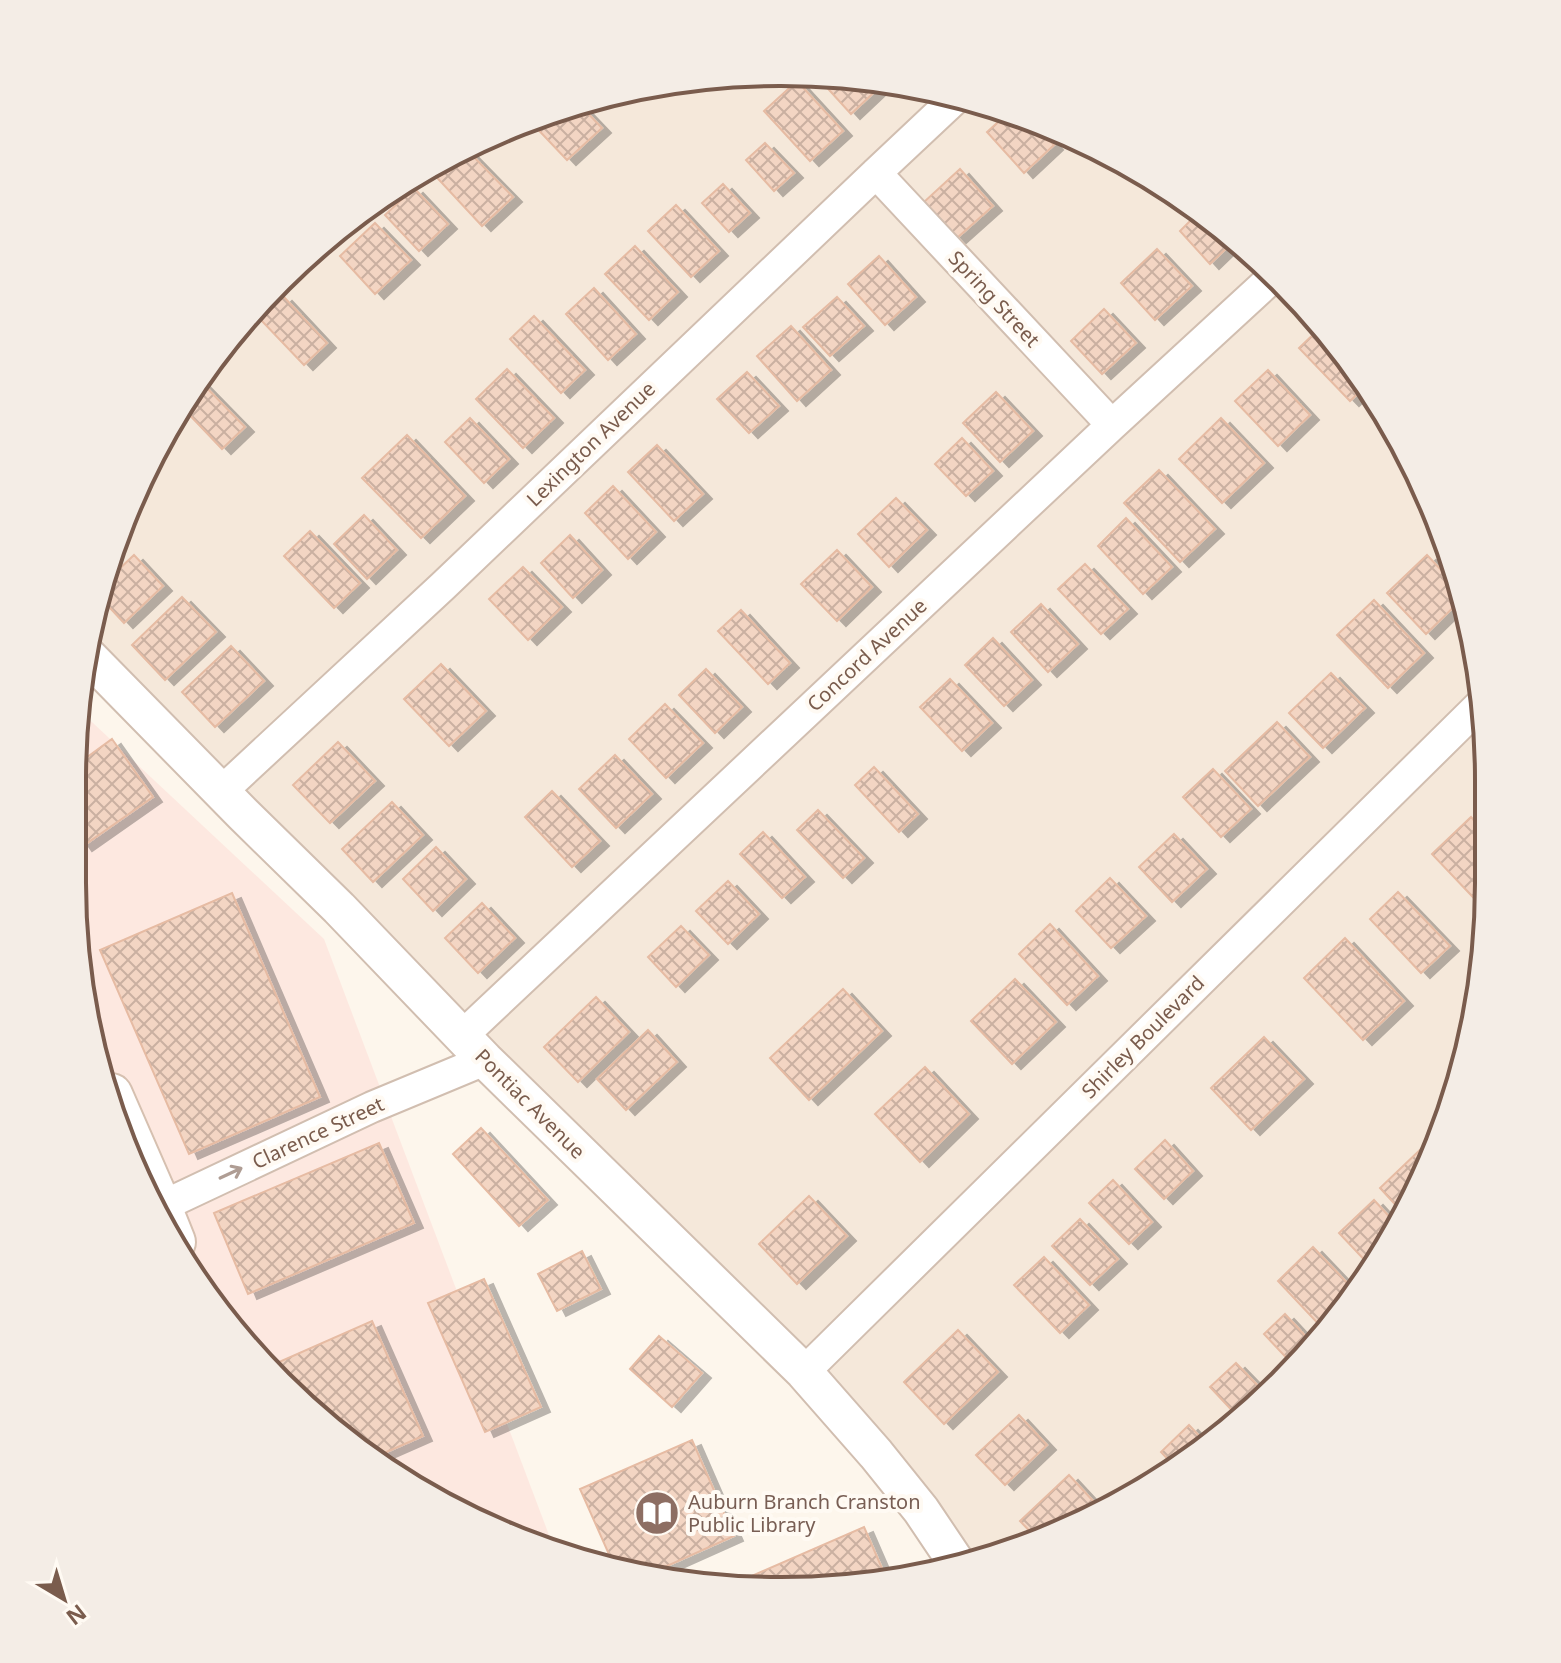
<svg xmlns="http://www.w3.org/2000/svg" width="1561" height="1663" viewBox="0 0 1561 1663" font-family="'Noto Sans',sans-serif">
  <defs>
    <pattern id="building-cross-hatch" width="8" height="8" patternUnits="userSpaceOnUse" patternTransform="scale(2)"><rect width="8" height="8" fill="#f3d5c3"/><path d="M0 0l8 8M0 8l8-8" fill="none" stroke="#cab0a1"/></pattern>
    <filter id="shadow"><feDropShadow dx="9" dy="5" stdDeviation="0" flood-color="#0004"/></filter>
  </defs>
  <rect width="100%" height="100%" fill="#fdf6ec"/>
  <path fill="#f5e8da" d="M 826,73 L 963,96 L 1093,145 L 1211,218 L 1248,252 L 1313,313 L 1394,426 L 1451,552 L 1483,688 L 1489,883 L 1475,1020 L 1435,1154 L 1369,1276 L 1281,1384 L 1135,1496 L 1009,1553 L 956,1566 L 912,1504 L 86,662 L 96,597 L 145,468 L 218,350 L 313,248 L 426,167 L 552,110 L 688,78 Z"/>
  <path fill="#fde8e0" d="M 78,709 L 324,939 L 555,1551 L 467,1518 L 314,1415 L 218,1313 L 145,1195 L 86,1021 L 74,734 Z"/>
  <path fill="url(#building-cross-hatch)" stroke="#e6bba3" stroke-width="2" filter="url(#shadow)" d="M 829,74 L 884,83 L 851,114 L 821,81 Z
    M 797,81 L 843,131 L 810,161 L 764,111 Z
    M 579,104 L 602,128 L 567,160 L 529,120 L 552,110 Z
    M 1008,113 L 1034,123 L 1054,145 L 1024,173 L 987,132 Z
    M 765,143 L 794,173 L 774,191 L 746,160 Z
    M 466,149 L 513,197 L 482,226 L 429,169 L 436,163 Z
    M 960,169 L 993,206 L 957,238 L 924,202 Z
    M 723,184 L 750,213 L 729,232 L 702,203 Z
    M 414,188 L 448,224 L 419,251 L 385,215 Z
    M 676,205 L 719,251 L 691,277 L 648,231 Z
    M 1200,211 L 1211,218 L 1235,240 L 1210,264 L 1180,231 Z
    M 375,223 L 411,260 L 375,294 L 340,256 Z
    M 635,246 L 678,292 L 649,320 L 605,274 Z
    M 1157,249 L 1192,286 L 1155,320 L 1121,283 Z
    M 879,256 L 916,297 L 885,325 L 848,284 Z
    M 594,288 L 636,334 L 608,360 L 566,314 Z
    M 283,296 L 327,343 L 304,365 L 260,319 Z
    M 837,297 L 864,326 L 830,356 L 803,327 Z
    M 1104,309 L 1136,343 L 1102,374 L 1071,341 Z
    M 534,316 L 585,370 L 561,393 L 510,339 Z
    M 791,326 L 831,370 L 797,401 L 757,356 Z
    M 1322,326 L 1366,386 L 1350,401 L 1299,348 Z
    M 507,369 L 554,418 L 523,448 L 476,399 Z
    M 1268,370 L 1310,415 L 1278,446 L 1235,401 Z
    M 747,372 L 779,406 L 749,433 L 717,399 Z
    M 199,380 L 245,427 L 222,449 L 182,407 Z
    M 996,392 L 1033,431 L 1000,462 L 963,423 Z
    M 470,418 L 509,459 L 484,483 L 445,442 Z
    M 1221,418 L 1264,463 L 1222,503 L 1179,459 Z
    M 407,435 L 465,496 L 421,538 L 362,478 Z
    M 962,438 L 993,471 L 966,496 L 935,464 Z
    M 657,445 L 703,494 L 674,521 L 628,472 Z
    M 1159,470 L 1215,529 L 1180,562 L 1124,503 Z
    M 613,486 L 656,532 L 628,559 L 585,513 Z
    M 896,498 L 927,530 L 889,567 L 858,534 Z
    M 364,515 L 397,550 L 367,579 L 334,544 Z
    M 1126,518 L 1172,567 L 1143,594 L 1098,546 Z
    M 310,531 L 360,583 L 334,608 L 284,556 Z
    M 1442,533 L 1451,552 L 1453,561 L 1434,541 Z
    M 570,535 L 602,570 L 573,598 L 541,563 Z
    M 837,550 L 872,587 L 837,621 L 801,584 Z
    M 134,555 L 163,586 L 124,623 L 97,594 L 100,587 Z
    M 1427,555 L 1460,590 L 1462,599 L 1426,634 L 1387,593 Z
    M 1085,564 L 1128,609 L 1101,634 L 1058,589 Z
    M 523,567 L 562,607 L 528,640 L 489,599 Z
    M 182,597 L 216,632 L 165,680 L 132,645 Z
    M 1374,600 L 1424,653 L 1388,688 L 1337,635 Z
    M 1041,604 L 1078,644 L 1048,672 L 1011,632 Z
    M 741,610 L 790,663 L 768,684 L 718,631 Z
    M 993,638 L 1032,680 L 1004,706 L 965,665 Z
    M 231,646 L 264,681 L 215,727 L 182,692 Z
    M 441,664 L 486,711 L 449,746 L 404,699 Z
    M 706,669 L 742,707 L 715,733 L 679,695 Z
    M 1331,673 L 1365,708 L 1323,748 L 1289,713 Z
    M 950,679 L 992,723 L 962,751 L 920,707 Z
    M 665,704 L 703,743 L 666,778 L 629,739 Z
    M 1277,722 L 1310,757 L 1258,806 L 1225,771 Z
    M 112,739 L 153,797 L 83,846 L 78,839 L 75,766 Z
    M 338,742 L 375,781 L 330,823 L 293,785 Z
    M 615,755 L 652,794 L 616,828 L 579,789 Z
    M 874,767 L 918,814 L 899,832 L 855,785 Z
    M 1213,769 L 1251,809 L 1221,837 L 1183,797 Z
    M 552,791 L 600,841 L 572,867 L 525,817 Z
    M 392,802 L 423,835 L 373,882 L 342,849 Z
    M 818,810 L 864,858 L 843,878 L 797,830 Z
    M 1471,817 L 1487,835 L 1489,883 L 1486,911 L 1432,854 Z
    M 763,832 L 805,877 L 782,898 L 740,854 Z
    M 1174,834 L 1207,869 L 1172,902 L 1139,867 Z
    M 436,847 L 466,879 L 433,911 L 403,879 Z
    M 1110,878 L 1146,916 L 1111,948 L 1076,911 Z
    M 728,881 L 759,914 L 728,944 L 696,911 Z
    M 1398,892 L 1450,946 L 1421,973 L 1370,919 Z
    M 232,893 L 320,1097 L 189,1154 L 100,950 Z
    M 482,903 L 515,938 L 478,973 L 445,938 Z
    M 1050,924 L 1098,976 L 1067,1005 L 1019,954 Z
    M 681,926 L 709,955 L 676,987 L 648,957 Z
    M 1345,938 L 1404,1001 L 1363,1040 L 1304,978 Z
    M 1015,979 L 1056,1022 L 1012,1064 L 971,1021 Z
    M 843,989 L 882,1031 L 809,1100 L 770,1058 Z
    M 596,997 L 629,1032 L 578,1082 L 544,1047 Z
    M 648,1030 L 677,1062 L 626,1110 L 597,1079 Z
    M 1264,1037 L 1304,1079 L 1251,1130 L 1211,1088 Z
    M 925,1067 L 969,1114 L 920,1162 L 875,1114 Z
    M 481,1128 L 548,1200 L 519,1226 L 453,1154 Z
    M 1165,1140 L 1193,1171 L 1164,1199 L 1135,1169 Z
    M 379,1143 L 414,1223 L 248,1294 L 214,1213 Z
    M 1421,1149 L 1432,1160 L 1403,1213 L 1380,1188 Z
    M 1113,1180 L 1152,1222 L 1129,1244 L 1089,1203 Z
    M 809,1196 L 847,1236 L 797,1284 L 759,1244 Z
    M 1374,1200 L 1397,1225 L 1373,1269 L 1339,1233 Z
    M 1080,1219 L 1118,1259 L 1090,1285 L 1052,1246 Z
    M 1313,1247 L 1356,1292 L 1325,1331 L 1278,1281 Z
    M 582,1251 L 601,1289 L 557,1311 L 538,1274 Z
    M 1044,1257 L 1089,1305 L 1060,1333 L 1014,1285 Z
    M 484,1279 L 541,1407 L 485,1432 L 428,1303 Z
    M 1285,1314 L 1313,1344 L 1295,1367 L 1264,1334 Z
    M 372,1321 L 423,1436 L 375,1457 L 314,1415 L 291,1392 L 279,1362 Z
    M 958,1330 L 998,1372 L 944,1424 L 904,1382 Z
    M 659,1336 L 702,1373 L 672,1407 L 630,1369 Z
    M 1236,1363 L 1267,1395 L 1238,1417 L 1210,1387 Z
    M 1019,1415 L 1047,1445 L 1005,1485 L 976,1455 Z
    M 1189,1425 L 1205,1442 L 1174,1466 L 1161,1452 Z
    M 692,1440 L 734,1536 L 647,1575 L 616,1570 L 580,1489 Z
    M 1069,1475 L 1095,1503 L 1073,1524 L 1038,1540 L 1020,1521 Z
    M 864,1527 L 888,1582 L 873,1585 L 735,1590 L 724,1588 Z"/>
  <g fill="none" stroke-linecap="round" stroke-linejoin="round">
    <g stroke="#d1beb0" stroke-width="34">
      <path id="minor" d="M 876,173 L 1112,425
        M 222,791 L 443,586 L 876,173 L 959,95
        M 462,1036 L 1112,425 L 1274,276
        M 154,1210 L 372,1107 L 485,1060
        M 804,1372 L 1483,702"/>
    </g>
    <g stroke="#d1beb0" stroke-width="40">
      <path id="tertiary" d="M 87,655 L 243,814 L 339,908 L 485,1060 L 804,1372 L 876,1454 L 921,1510 L 958,1565"/>
    </g>
    <g stroke="#d6c0b0" stroke-width="46">
      <path id="secondary" d="M 111,1095 L 160,1207 L 174,1242"/>
    </g>
    <use href="#minor" stroke="#fff" stroke-width="30"/>
    <use href="#tertiary" stroke="#fff" stroke-width="36"/>
    <use href="#secondary" stroke="#fff" stroke-width="42"/>
  </g>
  <defs><path id="oneway-shaft" d="M-6 0H5M1.5-3L5.5 0L1.5 3" fill="none" stroke-width="1.6" stroke-linecap="round" stroke-linejoin="round" transform="scale(2)"/></defs>
  <use stroke="#af9d94" href="#oneway-shaft" transform="translate(231 1173) rotate(-25)"/>
  <defs>
    <g id="library-disc" transform="scale(2.3)"><circle r="9.5" fill="#8d6e63" stroke="#fffaf3"/><path d="M-6-4Q-3-5.5-.7-3.5V5Q-3 3-6 4ZM6-4Q3-5.5 .7-3.5V5Q3 3 6 4Z" fill="#fff"/></g>
  </defs>
  <g fill-rule="evenodd">
    <use href="#library-disc" x="657" y="1513"/>
  </g>
  <g text-anchor="middle" stroke-width="8" stroke-linejoin="round" paint-order="stroke">
    <g font-size="20" fill="#7a5c4d" stroke="#fffaf3">
      <text transform="translate(994 299) rotate(47)" y="7">Spring Street</text>
      <text transform="translate(591 444) rotate(-44)" y="7">Lexington Avenue</text>
      <text transform="translate(867 655) rotate(-43)" y="7">Concord Avenue</text>
      <text transform="translate(1143 1037) rotate(-45)" y="7">Shirley Boulevard</text>
      <text transform="translate(530 1104) rotate(45)" y="7">Pontiac Avenue</text>
      <text transform="translate(318 1133) rotate(-25)" y="7">Clarence Street</text>
    </g>
    <g font-size="20" fill="#785e54" stroke="#fffaf3" text-anchor="start">
      <text x="688" y="1509">Auburn Branch Cranston<tspan x="688" dy="23">Public Library</tspan></text>
    </g>
  </g>
  <path d="M0 0H1561V1663H0ZM780 86H781A694 694 0 0 1 1475 780V883A694 694 0 0 1 781 1577H780A694 694 0 0 1 86 883V780A694 694 0 0 1 780 86Z" fill="#f4ede6" fill-rule="evenodd"/>
  <path fill="none" stroke="#7a5c4d" stroke-width="4" d="M780 86H781A694 694 0 0 1 1475 780V883A694 694 0 0 1 781 1577H780A694 694 0 0 1 86 883V780A694 694 0 0 1 780 86Z"/>
  <g transform="translate(64 1599) rotate(142)" stroke="#fffaf3" stroke-width="6" paint-order="stroke">
  <path d="M0-6L14 30L0 20L-14 30Z" fill="#7a5c4d"/>
  <text y="-12" font-size="22" font-weight="bold" text-anchor="middle" fill="#7a5c4d">N</text>
  </g>
</svg>
